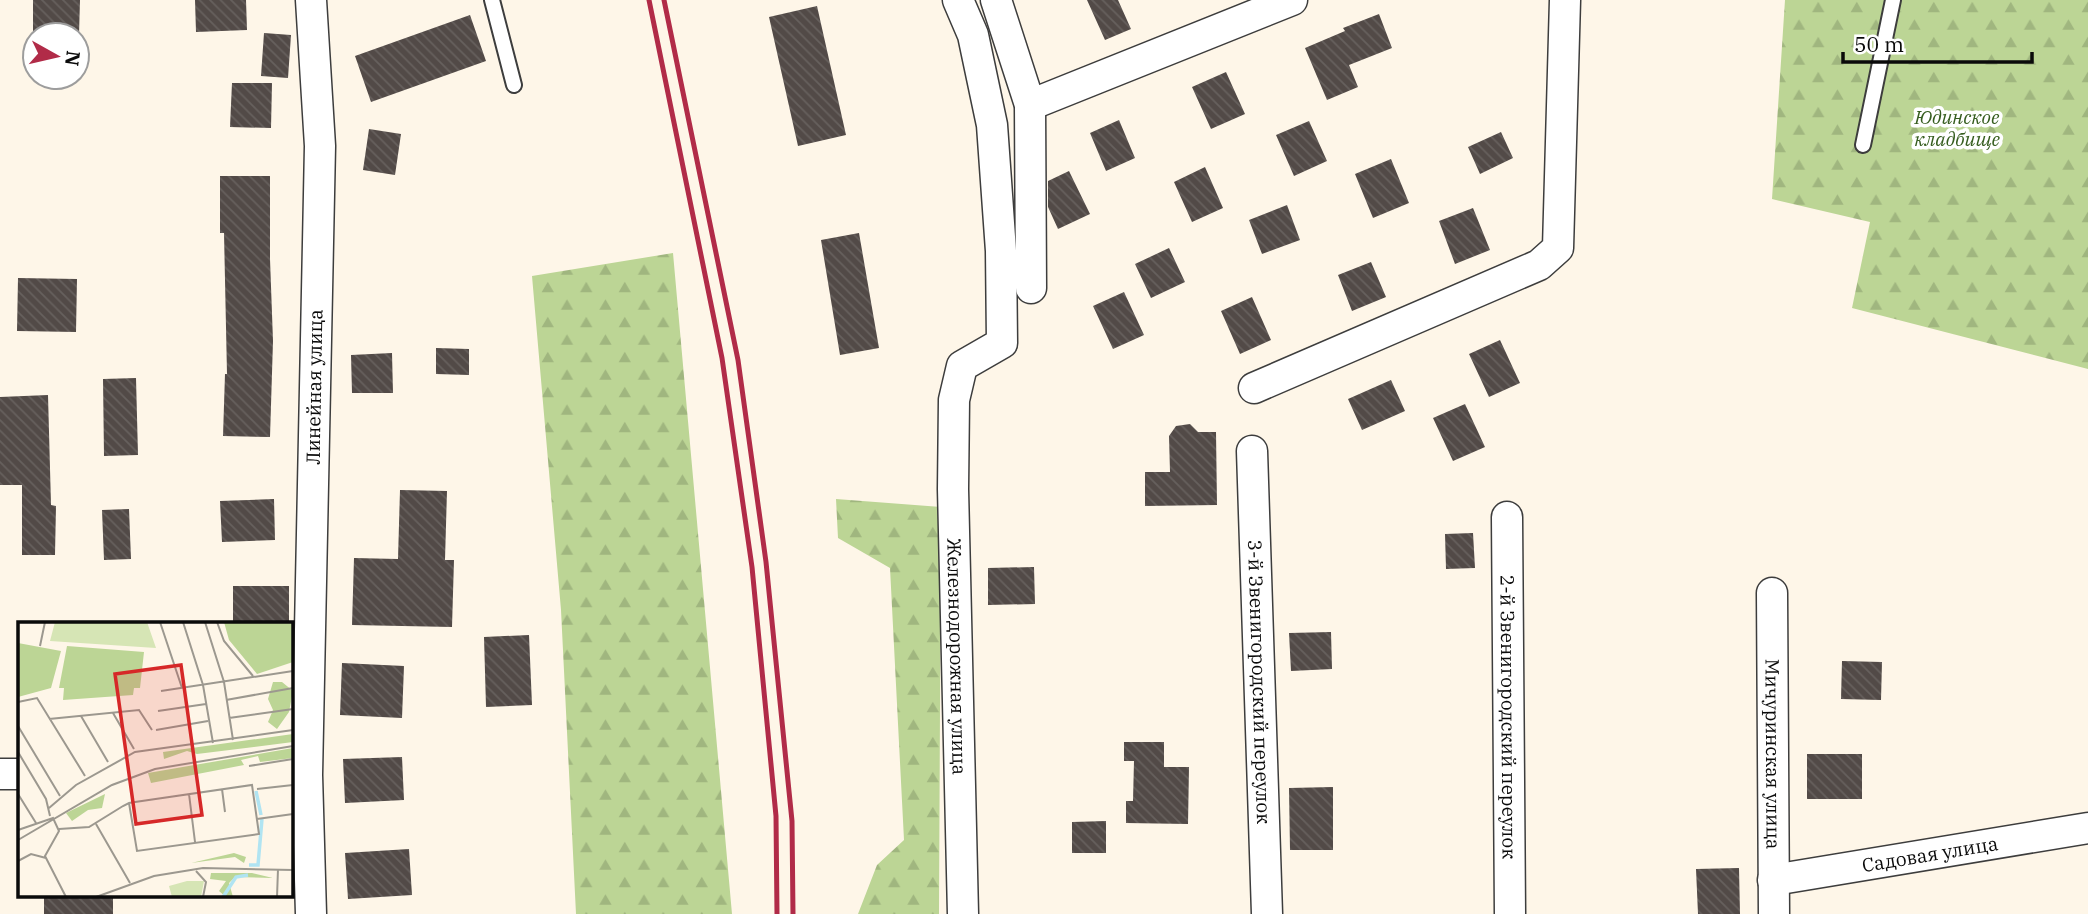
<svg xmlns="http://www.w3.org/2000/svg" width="2088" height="914" viewBox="0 0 2088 914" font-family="'IBM Plex Serif',serif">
  <defs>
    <pattern id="forest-firs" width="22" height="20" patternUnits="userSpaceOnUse" patternTransform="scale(1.75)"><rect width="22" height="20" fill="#bcd595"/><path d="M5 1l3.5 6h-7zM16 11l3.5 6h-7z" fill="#a0b67f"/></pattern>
    <pattern id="building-back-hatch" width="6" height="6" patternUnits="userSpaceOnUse" patternTransform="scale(1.75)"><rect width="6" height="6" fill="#524a47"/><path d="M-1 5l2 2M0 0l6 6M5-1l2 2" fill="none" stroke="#66605d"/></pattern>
  </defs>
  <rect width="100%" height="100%" fill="#fef6e8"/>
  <path fill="url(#forest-firs)" d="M 1785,0 L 2088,0 L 2088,369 L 1852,308 L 1870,222 L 1772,199 Z
    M 673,253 L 732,914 L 576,914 L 561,610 L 532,276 Z
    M 836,499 L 941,507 L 939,914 L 858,914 L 877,865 L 904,840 L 890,568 L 838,538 Z"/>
  <path fill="url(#building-back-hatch)" d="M 33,0 L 80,0 L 79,35 L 33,35 Z
    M 195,0 L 246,0 L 247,30 L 196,32 Z
    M 1087,0 L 1118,0 L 1131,29 L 1105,40 Z
    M 817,6 L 846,135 L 798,146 L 769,17 Z
    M 1379,14 L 1392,48 L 1349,65 L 1358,87 L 1327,100 L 1305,48 L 1345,31 L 1343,28 Z
    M 470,15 L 486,61 L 371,102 L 355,56 Z
    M 264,33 L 291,35 L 288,78 L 261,76 Z
    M 1226,72 L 1245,114 L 1211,129 L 1192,87 Z
    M 232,83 L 272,83 L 271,128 L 230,127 Z
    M 1119,120 L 1135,158 L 1106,171 L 1090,133 Z
    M 1309,121 L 1327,161 L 1294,176 L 1276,135 Z
    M 369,129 L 401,134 L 395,175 L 363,170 Z
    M 1501,132 L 1513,158 L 1480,174 L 1468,147 Z
    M 1391,159 L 1409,203 L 1373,218 L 1355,174 Z
    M 1205,167 L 1223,208 L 1192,222 L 1174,182 Z
    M 1069,171 L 1090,214 L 1058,229 L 1048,207 L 1048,181 Z
    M 220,176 L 270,176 L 270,259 L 273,341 L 270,437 L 223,436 L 225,374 L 227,374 L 224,233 L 220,233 Z
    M 1287,205 L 1300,240 L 1262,254 L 1249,220 Z
    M 1473,208 L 1490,250 L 1455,264 L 1439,221 Z
    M 859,233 L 879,348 L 840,355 L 821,240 Z
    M 1169,248 L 1185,282 L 1151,298 L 1135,264 Z
    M 1371,262 L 1386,297 L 1352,311 L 1338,275 Z
    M 18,278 L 77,279 L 76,332 L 17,331 Z
    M 1124,292 L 1144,335 L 1113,349 L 1093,306 Z
    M 1252,297 L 1271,340 L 1240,354 L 1221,311 Z
    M 1500,340 L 1520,383 L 1489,397 L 1469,354 Z
    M 436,348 L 469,349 L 469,375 L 436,374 Z
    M 392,353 L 393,393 L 352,393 L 351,355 Z
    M 136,378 L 138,455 L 104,456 L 103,379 Z
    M 1391,380 L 1405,411 L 1362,430 L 1348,399 Z
    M 48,395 L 51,505 L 56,506 L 55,555 L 22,555 L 22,485 L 0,485 L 0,397 Z
    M 1465,404 L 1485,447 L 1453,461 L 1433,418 Z
    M 1190,424 L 1198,432 L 1216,432 L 1217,505 L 1145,506 L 1145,472 L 1170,472 L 1169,436 L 1176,426 Z
    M 400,490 L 447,491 L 445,560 L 454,560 L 452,627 L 352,625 L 354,558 L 398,559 Z
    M 274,499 L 275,540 L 222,542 L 220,501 Z
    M 129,509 L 131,559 L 104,560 L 102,510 Z
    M 1473,533 L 1475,568 L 1446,569 L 1445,534 Z
    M 1034,567 L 1035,604 L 988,605 L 988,568 Z
    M 233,586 L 289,586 L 289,623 L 233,623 Z
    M 1331,632 L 1332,669 L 1291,671 L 1289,633 Z
    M 529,635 L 532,705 L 486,707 L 484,637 Z
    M 1842,661 L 1882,662 L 1881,700 L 1841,699 Z
    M 342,663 L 404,666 L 402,718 L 340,715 Z
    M 1124,742 L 1164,742 L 1164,767 L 1189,767 L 1188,824 L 1126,823 L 1126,801 L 1133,801 L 1134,761 L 1124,761 Z
    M 1807,754 L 1862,754 L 1862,799 L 1807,799 Z
    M 402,757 L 404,800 L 345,803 L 343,759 Z
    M 1333,787 L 1333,850 L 1290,850 L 1289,788 Z
    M 1106,821 L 1106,853 L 1072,853 L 1072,822 Z
    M 409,849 L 412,895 L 348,899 L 345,853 Z
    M 1739,868 L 1740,914 L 1698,914 L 1696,869 Z
    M 44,895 L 113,895 L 113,914 L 44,914 Z"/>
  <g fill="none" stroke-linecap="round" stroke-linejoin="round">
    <g stroke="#3d3d3d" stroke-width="18">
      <path id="service" d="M 492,0 L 514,85
        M 1863,145 L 1893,0"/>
    </g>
    <g stroke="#3d3d3d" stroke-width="33">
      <g id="minor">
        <path d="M 311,0 L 320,146 L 307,775 L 311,914"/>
        <path id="s1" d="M 958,0 L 973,35 L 992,125 L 1001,251 L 1002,343 L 962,366 L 954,400 L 953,489 L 963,914"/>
        <path d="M 996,0 L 1030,105 L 1031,288"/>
        <path d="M 1030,105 L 1292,0"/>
        <path d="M 1254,388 L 1539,265 L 1558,248 L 1565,0"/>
        <path id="s2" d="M 1252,451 L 1267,914"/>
        <path id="s3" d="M 1507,517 L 1510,914"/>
        <path id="s4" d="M 1772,593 L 1774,914"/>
        <path d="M 0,774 L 19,774"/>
        <path id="s5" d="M 1773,880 L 2088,828"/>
      </g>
    </g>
    <use href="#service" stroke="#fff" stroke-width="14"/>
    <use href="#minor" stroke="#fff" stroke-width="30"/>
    <path stroke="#b12b48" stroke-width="5" d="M 649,0 L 722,358 L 752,567 L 776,816 L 777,914
      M 664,0 L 738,360 L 766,562 L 792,821 L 793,914"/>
  </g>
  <g text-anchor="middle" stroke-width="7" stroke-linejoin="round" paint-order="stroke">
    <g font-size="19" font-style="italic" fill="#365d1f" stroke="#fff">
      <text x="1957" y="124">Юдинское<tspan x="1957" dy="22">кладбище</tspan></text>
    </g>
    <g font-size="19" fill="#0a0a0a" stroke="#fff">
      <text transform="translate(314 387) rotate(-89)" y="7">Линейная улица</text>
      <text dy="7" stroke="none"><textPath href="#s1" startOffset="686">Железнодорожная улица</textPath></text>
      <text dy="7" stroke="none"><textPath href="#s2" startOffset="231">3-й Звенигородский переулок</textPath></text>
      <text dy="7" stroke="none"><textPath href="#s3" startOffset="200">2-й Звенигородский переулок</textPath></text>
      <text dy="7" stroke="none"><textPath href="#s4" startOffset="161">Мичуринская улица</textPath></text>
      <text dy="7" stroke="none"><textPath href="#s5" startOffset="159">Садовая улица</textPath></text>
    </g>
  </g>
  <g transform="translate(18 622)">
    <rect width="275" height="275" fill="#fef6e8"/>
    <path d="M 37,0 L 129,0 L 138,26 L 32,19 ZM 169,259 L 186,259 L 183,275 L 154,275 L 151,264 Z" fill="#d6e5b5"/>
    <path d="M 206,0 L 275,0 L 275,40 L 239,52 L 211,18 ZM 0,21 L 43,29 L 33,66 L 0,75 ZM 49,24 L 126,30 L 122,66 L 116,66 L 115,73 L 45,78 L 46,66 L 41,66 ZM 255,60 L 264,60 L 275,69 L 271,90 L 259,107 L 250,100 L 255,88 L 250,77 ZM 275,112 L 275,120 L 179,132 L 169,129 L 146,137 L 145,130 ZM 275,126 L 275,136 L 242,140 L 240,134 L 223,138 L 226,143 L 133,161 L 130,151 ZM 87,172 L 84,186 L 70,188 L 54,199 L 48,191 ZM 216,231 L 228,235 L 226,241 L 217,235 L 173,241 ZM 193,251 L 234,251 L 255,256 L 217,255 L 211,261 L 215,275 L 208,275 L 201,269 L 208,259 L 192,257 Z" fill="#bcd595"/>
    <path fill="none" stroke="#b0e4f2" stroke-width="3.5" d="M 238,169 L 243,193M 231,243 L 240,243 L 244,197M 205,275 L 218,255 L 230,253"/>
    <path fill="none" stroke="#9c988f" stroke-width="2" d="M 142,0 L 164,66M 165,0 L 185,63 L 195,121M 187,0 L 206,60 L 215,118M 199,0 L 206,19 L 235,54M 22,24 L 27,0M 143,69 L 275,49M 208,78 L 275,66M 0,80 L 19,76 L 67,154M 140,89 L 188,82M 95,91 L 116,127M 63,94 L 90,140M 211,96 L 275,87M 31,97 L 121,88 L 134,108M 0,104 L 42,174M 138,108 L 190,99M 0,130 L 28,177 L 32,194M 231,144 L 275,137M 204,167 L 207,190M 239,167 L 275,163M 0,172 L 18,201M 171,172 L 177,220M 31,186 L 58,163 L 117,130 L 275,108M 239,197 L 275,192M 78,202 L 112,261M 41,207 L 71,205 L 105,184 L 111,181 L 117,180 L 234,163 L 241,212 L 119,229 L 111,181M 0,208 L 35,196 L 41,209 L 27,234 L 48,275M 0,218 L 94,163 L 137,147 L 275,124M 0,239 L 13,232 L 28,236M 178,249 L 188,260 L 185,275M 78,275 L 136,254 L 185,246 L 275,248M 259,275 L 260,247"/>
    <path fill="#d62828" fill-opacity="0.15" stroke="#d62828" stroke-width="3.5" d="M 163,43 L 184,193 L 118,202 L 97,52 Z"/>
    <rect width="275" height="275" fill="none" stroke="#0a0a0a" stroke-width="3.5"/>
  </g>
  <g transform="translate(56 56) rotate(98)"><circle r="33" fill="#ffffff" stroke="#9d9d9d" stroke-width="2"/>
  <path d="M0-5L12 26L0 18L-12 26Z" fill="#b12b48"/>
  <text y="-10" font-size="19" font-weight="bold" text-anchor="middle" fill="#0a0a0a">N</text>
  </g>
  <path d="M1843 52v10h189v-10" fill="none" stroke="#0a0a0a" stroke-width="3.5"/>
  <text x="1854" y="52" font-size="21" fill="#0a0a0a" stroke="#ffffff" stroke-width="5" paint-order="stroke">50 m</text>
</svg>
